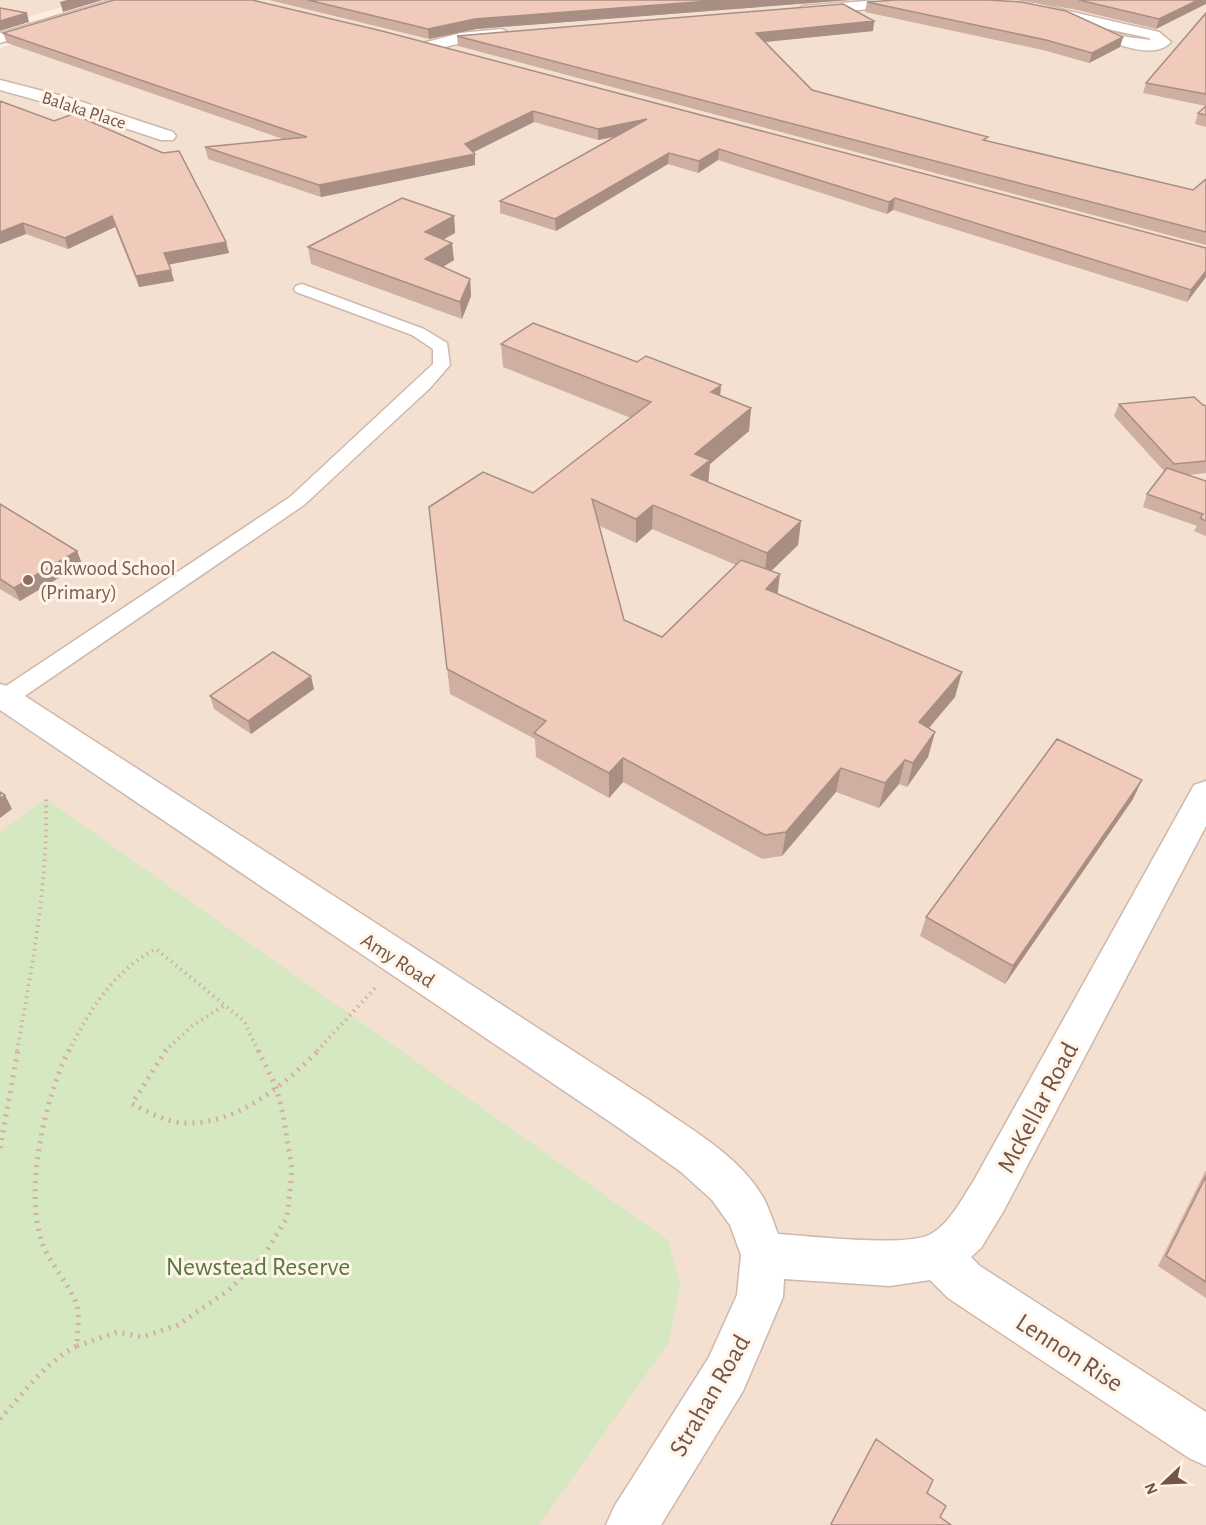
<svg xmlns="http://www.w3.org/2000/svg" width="1206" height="1525" viewBox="0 0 1206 1525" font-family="'Alegreya Sans',sans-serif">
  <rect width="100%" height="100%" fill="#fcefe2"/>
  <path fill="#f3e0d1" d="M 0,0 L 86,0 L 0,25 Z
    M 157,0 L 1206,0 L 1206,1525 L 0,1525 L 0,48 Z"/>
  <path fill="#d5e8c1" d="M 46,799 L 668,1240 L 680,1284 L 669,1342 L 539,1525 L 0,1525 L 0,832 Z"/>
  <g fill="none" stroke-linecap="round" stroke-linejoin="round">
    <g stroke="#ceb8ac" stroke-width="3">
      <path id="lane" d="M 302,284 L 424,329 L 447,343 L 450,365 L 430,388 L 304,505 L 13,704 L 0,705 L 0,690 L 290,497 L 433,364 L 433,349 L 412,335 L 296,292 L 294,289 L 296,286 Z"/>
    </g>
    <g stroke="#ceb8ac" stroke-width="3">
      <path id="street" d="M 879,0 L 918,2 L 911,6 L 803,14 L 796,10 L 803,6 Z
        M 1034,3 L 1159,32 L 1171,42 C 1152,64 1097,37 1078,26 L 1077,21 L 1029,10 L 1027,7 ZM 1103,28 L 1149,38 L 1151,40 L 1127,37 Z
        M 501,29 L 506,31 L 509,34 L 506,37 L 461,43 L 429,51 L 421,46 L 423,43 L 461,33 Z
        M 0,80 L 70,98 L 173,132 L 176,136 L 173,140 L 161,140 L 58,106 L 0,90 Z
        M 0,684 L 11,687 L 649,1100 C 688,1128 740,1155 764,1199 C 770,1210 773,1222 778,1234 C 810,1236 903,1247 929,1235 C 949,1225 961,1200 973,1182 L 1194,785 L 1206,781 L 1206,826 L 1003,1212 L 981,1248 L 971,1257 L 980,1266 L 1206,1412 L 1206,1466 L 1189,1458 L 948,1298 L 930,1280 L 890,1286 L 784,1279 L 783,1297 L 743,1391 L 661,1525 L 606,1525 L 614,1507 L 709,1357 L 737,1295 L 741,1255 L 730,1225 L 712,1200 L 681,1172 L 619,1128 L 0,710 Z"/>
    </g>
    <g stroke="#d1b7aa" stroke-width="3">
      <path id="secondary" d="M 111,0 L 133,0 L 131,3 L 0,43 L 0,33 Z"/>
    </g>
    <path stroke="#d5ae9e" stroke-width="4" stroke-dasharray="1.5 4.5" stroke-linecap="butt" d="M 17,1051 C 32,968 48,883 46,799 L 49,797
      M 69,1051 C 89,1011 114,970 156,949 L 244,1021 L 258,1051
      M 165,1051 L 192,1026 L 225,1005
      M 317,1051 L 375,988"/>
    <path stroke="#d5ae9e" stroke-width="5" stroke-dasharray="2 6" stroke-linecap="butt" d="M 69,1050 C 45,1097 23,1194 43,1245 C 51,1265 71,1287 77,1305 C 80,1317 77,1333 77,1346
      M 166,1050 L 132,1104 C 148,1112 166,1122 184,1123 C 237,1125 284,1085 319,1050
      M 0,1148 L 18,1050
      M 77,1346 L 117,1332 L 142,1337 L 178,1325 L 229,1290 L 264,1255 L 287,1218 L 292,1170 L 283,1114 L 276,1087 L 258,1050
      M 0,1419 C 23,1394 46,1361 77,1346"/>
    <use href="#lane" fill="#fff" fill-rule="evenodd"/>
    <use href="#street" fill="#fff" fill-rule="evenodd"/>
    <use href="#secondary" fill="#fff" fill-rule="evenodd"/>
  </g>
  <path fill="#ceafa1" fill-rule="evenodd" d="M 114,0 L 1206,248 L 1206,277 L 1187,302 L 893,210 L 887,214 L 718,160 L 698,173 L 668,164 L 556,231 L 500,213 L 500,201 L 616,137 L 598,140 L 534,122 L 473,152 L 475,154 L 475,165 L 321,197 L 208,159 L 205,147 L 283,139 L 7,43 L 3,33 Z
    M 269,0 L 850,0 L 476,29 L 429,39 Z
    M 1016,0 L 1206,0 L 1156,29 L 1073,9 Z
    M 867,2 L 1123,37 L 1120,47 L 1089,63 L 1043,50 L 865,12 Z
    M 1206,13 L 1206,106 L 1143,93 L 1146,83 Z
    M 874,21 L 873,31 L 765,42 L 812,90 L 987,141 L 1193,190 L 1206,179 L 1206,245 L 458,46 L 457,36 Z
    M 0,101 L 226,242 L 229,253 L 169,264 L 174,281 L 139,287 L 115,227 L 68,249 L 26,234 L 0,244 Z
    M 1206,106 L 1206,127 L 1195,124 L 1198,113 Z
    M 454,216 L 455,233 L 444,239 L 454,260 L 442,267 L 470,279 L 471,296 L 462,319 L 311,264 L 308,247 Z
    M 501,344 L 637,362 L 721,385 L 720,396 L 751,408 L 749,431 L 710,464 L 708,483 L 801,521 L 798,545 L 771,571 L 778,594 L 955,697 L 928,728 L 935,732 L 928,757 L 907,787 L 899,784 L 879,808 L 836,792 L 782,856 L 762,859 L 623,782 L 609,798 L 536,757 L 535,739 L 450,694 L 429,507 L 533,493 L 631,418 L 503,367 ZM 600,526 L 636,543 L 652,529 L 736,565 L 662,637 L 624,620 Z
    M 1119,404 L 1203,405 L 1206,406 L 1206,473 L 1188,475 L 1206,481 L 1206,536 L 1194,531 L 1197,526 L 1143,507 L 1147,494 L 1164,471 L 1114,416 Z
    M 0,504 L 77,551 L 82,564 L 20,601 L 0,589 Z
    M 314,689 L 251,734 L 214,709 L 210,696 Z
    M 1133,799 L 1005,984 L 920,936 L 926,917 Z
    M 1206,1170 L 1206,1298 L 1158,1266 Z"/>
  <path fill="#a88e83" d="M 67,0 L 103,0 L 63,12 L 60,2 Z
    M 722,0 L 850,0 L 476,29 L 429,39 L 428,29 L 475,19 Z
    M 1198,0 L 1206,0 L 1206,4 L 1156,29 L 1159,19 Z
    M 27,13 L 29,22 L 0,31 L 0,21 Z
    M 874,21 L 873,31 L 755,43 L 756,33 Z
    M 1123,37 L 1120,47 L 1089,63 L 1092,53 Z
    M 533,111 L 534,122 L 466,156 L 465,144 Z
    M 647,119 L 646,130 L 598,140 L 598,129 Z
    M 719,149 L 718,160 L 698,173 L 699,161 Z
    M 669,153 L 668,164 L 556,231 L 555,219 Z
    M 475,154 L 475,165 L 321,197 L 319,185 Z
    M 895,198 L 893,210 L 887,214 L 889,202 Z
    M 112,216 L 115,227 L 68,249 L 65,238 Z
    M 454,216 L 455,233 L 426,249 L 425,232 Z
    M 23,223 L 26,234 L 0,244 L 0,232 Z
    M 226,242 L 229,253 L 167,265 L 164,253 Z
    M 452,243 L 454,260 L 427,277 L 425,259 Z
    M 171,270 L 174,281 L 139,287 L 136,276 Z
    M 1206,271 L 1206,277 L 1187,302 L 1191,290 Z
    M 470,279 L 471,296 L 462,319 L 460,302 Z
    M 721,385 L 719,408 L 711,392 Z
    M 751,408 L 749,431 L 710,464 L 708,484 L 691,475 L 695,454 Z
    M 653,505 L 652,529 L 636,543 L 636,519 Z
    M 801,521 L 798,545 L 764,578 L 767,553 Z
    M 77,551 L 82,564 L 20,601 L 14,588 Z
    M 780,574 L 777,599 L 766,589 Z
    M 962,672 L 955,697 L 913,747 L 919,722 Z
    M 311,676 L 314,689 L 251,734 L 248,721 Z
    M 935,732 L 928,757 L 907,787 L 913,763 Z
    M 623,758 L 623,782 L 609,798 L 609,773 Z
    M 905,760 L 899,784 L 879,808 L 885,783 Z
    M 841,768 L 836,792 L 782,856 L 786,832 Z
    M 1142,780 L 1133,799 L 1005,984 L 1013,966 Z
    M 5,795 L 12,809 L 0,818 L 0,799 Z"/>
  <path fill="#f0cbbb" stroke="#a88e83" stroke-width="1.5" d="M 114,0 L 252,0 L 382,31 L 1206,248 L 1206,271 L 1191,290 L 895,198 L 889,202 L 719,149 L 699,161 L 669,153 L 555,219 L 500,201 L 647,119 L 598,129 L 533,111 L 465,144 L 475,154 L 319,185 L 205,147 L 307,137 L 3,33 Z
    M 308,0 L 722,0 L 475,19 L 428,29 Z
    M 895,0 L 988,0 L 1021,2 L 1066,11 L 1123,37 L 1092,53 L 1046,40 L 867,2 Z
    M 1079,0 L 1198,0 L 1159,19 Z
    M 843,4 L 874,21 L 756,33 L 812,90 L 988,137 L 983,140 L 1193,190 L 1206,179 L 1206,232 L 457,36 Z
    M 0,8 L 27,13 L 0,21 Z
    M 1206,13 L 1206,94 L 1146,83 Z
    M 0,101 L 54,121 L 73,114 L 163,153 L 179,151 L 226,242 L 164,253 L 171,270 L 136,276 L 112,216 L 65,238 L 23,223 L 0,232 Z
    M 1206,106 L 1206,115 L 1198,113 Z
    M 402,198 L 454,216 L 425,232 L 452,243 L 425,259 L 470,279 L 460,302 L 308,247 Z
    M 533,323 L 637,362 L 646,356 L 721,385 L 711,392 L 751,408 L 695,454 L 710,460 L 691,475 L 801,521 L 767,553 L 653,505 L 636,519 L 592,499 L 624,620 L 662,637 L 741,560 L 780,574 L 766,589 L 962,672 L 919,722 L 935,732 L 913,763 L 905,760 L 885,783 L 841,768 L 786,832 L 765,835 L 623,758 L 609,773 L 534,733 L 546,721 L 447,669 L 429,507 L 483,472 L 533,493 L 651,402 L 501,344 Z
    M 1194,397 L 1203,405 L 1206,406 L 1206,461 L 1174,464 L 1119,404 Z
    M 1167,468 L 1206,481 L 1206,521 L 1200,518 L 1203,514 L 1147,494 Z
    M 0,504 L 77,551 L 14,588 L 0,579 Z
    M 273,652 L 311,676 L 248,721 L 210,696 Z
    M 1057,739 L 1142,780 L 1013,966 L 926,917 Z
    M 0,792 L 5,795 L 0,799 Z
    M 1206,1176 L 1206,1282 L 1166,1256 Z
    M 876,1439 L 933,1480 L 927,1493 L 946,1506 L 940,1517 L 951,1525 L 833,1525 L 831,1524 Z"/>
  <circle fill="#8d6e63" stroke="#fff4e8" stroke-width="2" cx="28" cy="580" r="6"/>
  <g text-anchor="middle" stroke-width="6" stroke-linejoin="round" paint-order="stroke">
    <g font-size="18" fill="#725449" stroke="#fff4e8">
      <text transform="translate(84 110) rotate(18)" y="6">Balaka Place</text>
    </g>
    <g font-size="21" fill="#785e54" stroke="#fff4e8" text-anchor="start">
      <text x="40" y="575">Oakwood School<tspan x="40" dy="24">(Primary)</tspan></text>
    </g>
    <g font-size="21" fill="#725449" stroke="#fff4e8">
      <text transform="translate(398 960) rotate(33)" y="7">Amy Road</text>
    </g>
    <g font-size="26" fill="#725449" stroke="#fff4e8">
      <text transform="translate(1037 1107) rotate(-62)" y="9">McKellar Road</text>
      <text transform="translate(1070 1352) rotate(33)" y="9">Lennon Rise</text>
      <text transform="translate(709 1395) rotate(-60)" y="9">Strahan Road</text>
    </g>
    <g font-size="26" fill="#577842" stroke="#fff4e8">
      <text x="258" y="1275">Newstead Reserve</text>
    </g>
  </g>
  <g transform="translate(1164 1483) rotate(247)" stroke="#fff4e8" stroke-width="4.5" paint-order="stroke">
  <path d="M0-4.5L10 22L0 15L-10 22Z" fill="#725449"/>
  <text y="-9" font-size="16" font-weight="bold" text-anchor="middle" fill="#725449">N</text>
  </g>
</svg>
